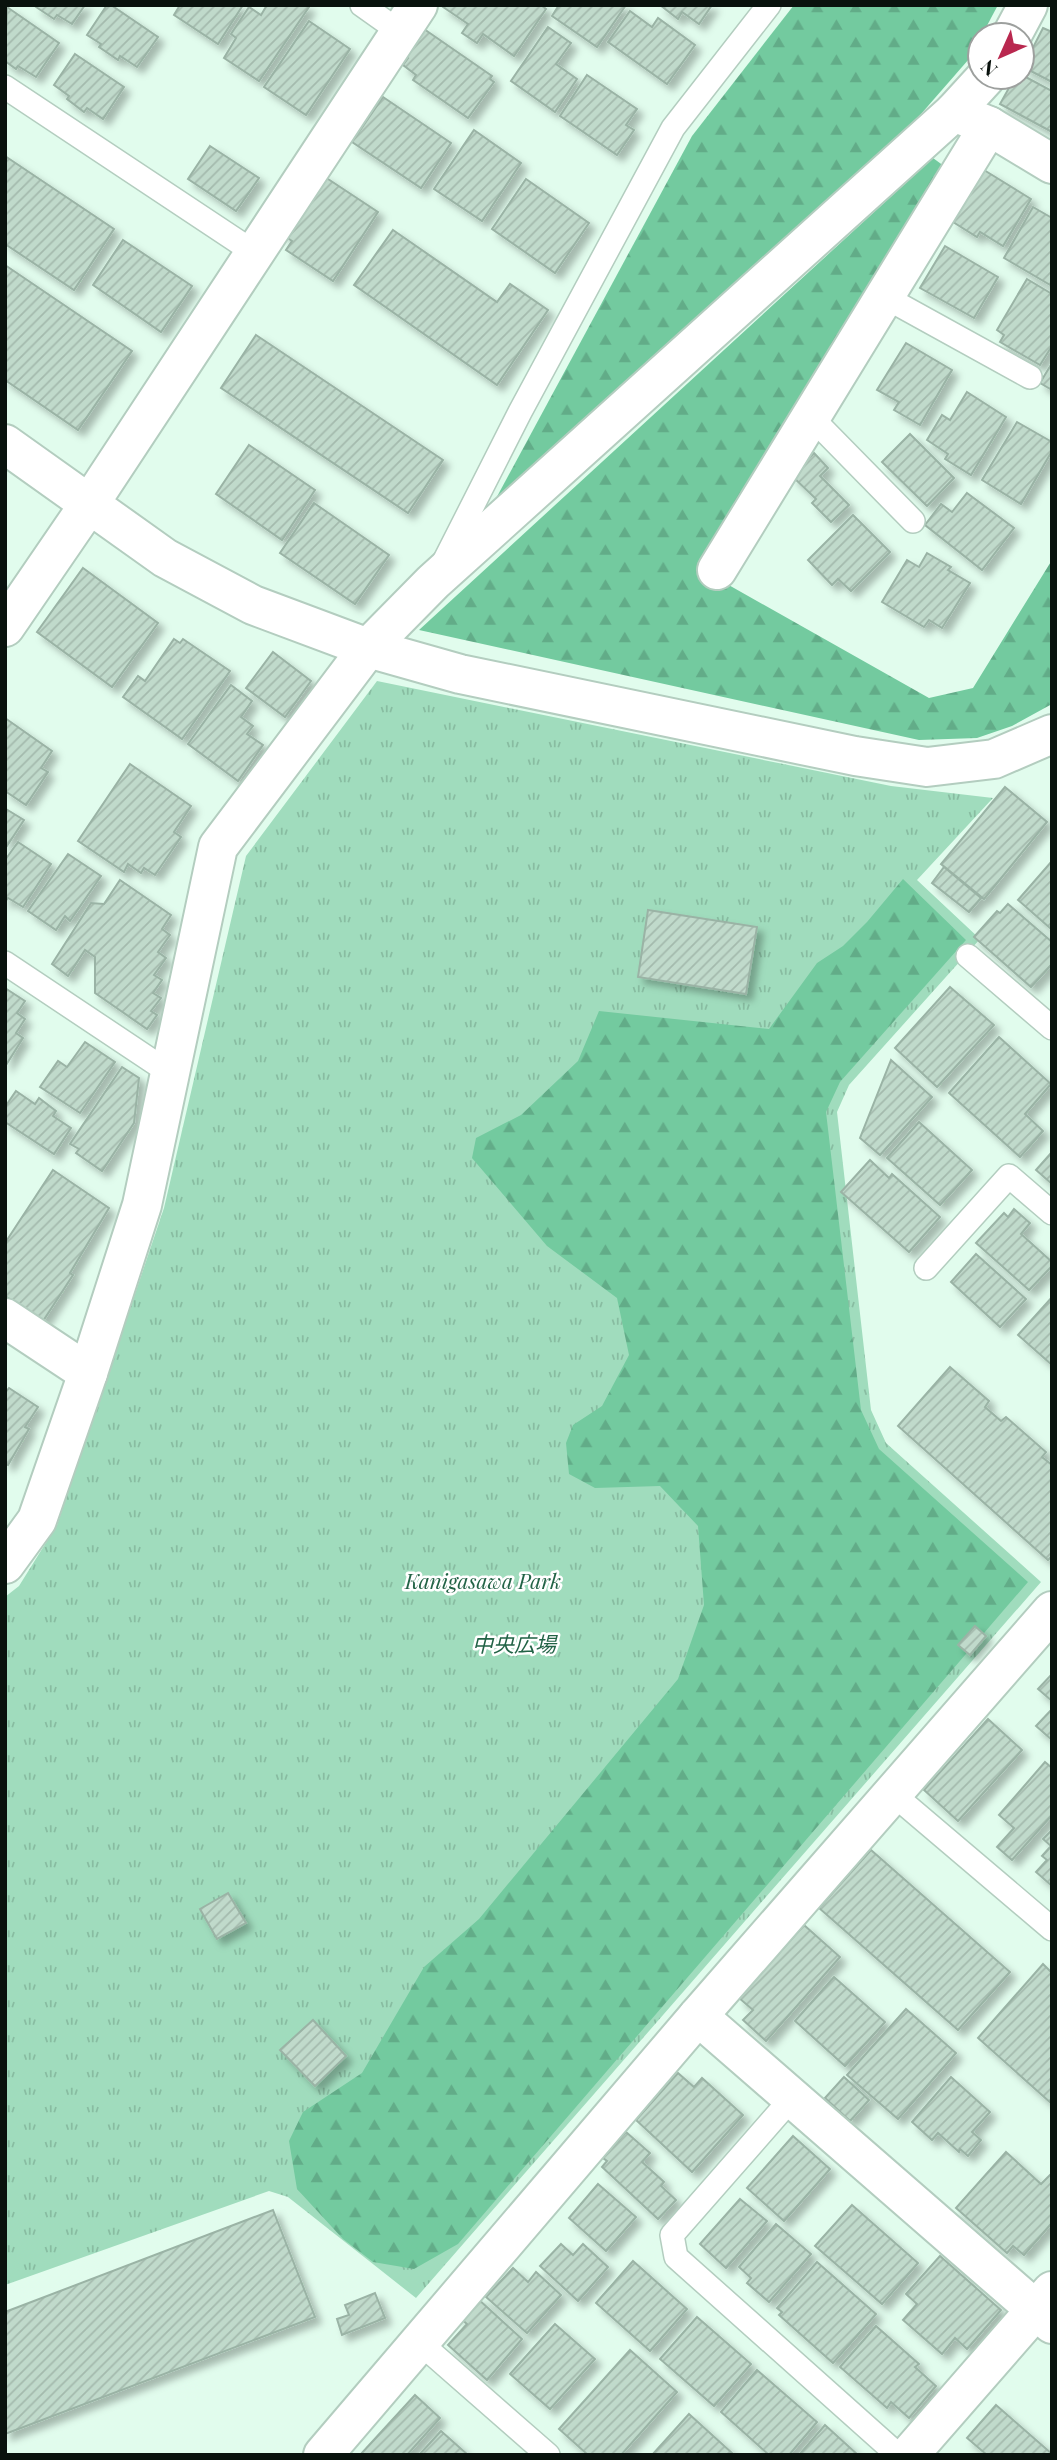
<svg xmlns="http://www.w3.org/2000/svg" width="1057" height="2460" viewBox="0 0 1057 2460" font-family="'Playfair Display','Noto Sans JP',serif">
<defs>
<pattern id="grass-tufts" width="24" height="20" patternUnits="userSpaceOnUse" patternTransform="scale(1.75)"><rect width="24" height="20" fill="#a0dcbd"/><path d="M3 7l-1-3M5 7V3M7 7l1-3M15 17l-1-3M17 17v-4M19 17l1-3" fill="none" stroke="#88bca1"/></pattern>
<pattern id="forest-firs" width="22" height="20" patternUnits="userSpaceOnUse" patternTransform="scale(1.75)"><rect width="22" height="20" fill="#73ca9f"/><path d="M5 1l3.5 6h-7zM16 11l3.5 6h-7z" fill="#62ac88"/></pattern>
<pattern id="building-hatch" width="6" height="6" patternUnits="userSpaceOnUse" patternTransform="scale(1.75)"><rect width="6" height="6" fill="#c0dacb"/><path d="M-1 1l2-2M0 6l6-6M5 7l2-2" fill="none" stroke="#a4baad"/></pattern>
<filter id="shadow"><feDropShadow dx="6" dy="6" stdDeviation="3.5" flood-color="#0004"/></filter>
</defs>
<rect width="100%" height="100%" fill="#e1fced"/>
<path fill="url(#grass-tufts)" d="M377,681l514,105 102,12 -76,82 63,59 -131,146 -12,27 34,298 15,33 155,139 -625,716 -128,-101 -19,-6 -264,94v-688l14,-11 38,-61 107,-317 82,-352z"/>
<g fill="url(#forest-firs)">
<path d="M794,5h204l-29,54 -55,63 -428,395 206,-381z"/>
<path d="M933,158l15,11 -237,406 218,123 44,-10 79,-128v144l-40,22 -35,12 -58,2 -500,-110z"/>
<path d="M903,879l63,61 -126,142 -14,30 35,298 18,39 149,133 -570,662 -44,25 -41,-7 -30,-23 -46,-50 -8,-48 14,-29 59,-39 62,-106 55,-48 199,-240 26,-74 -6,-79 -38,-40 -65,2 -26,-14 -3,-31 7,-18 29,-19 27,-51 -12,-57 -70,-52 -75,-88 4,-20 45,-23 57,-54 21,-50 170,18 48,-66 26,-17 24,-24z"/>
</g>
<g fill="url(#building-hatch)" stroke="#9ab3a5" stroke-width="2" filter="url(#shadow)">
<path d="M37,5h48l-13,19 -15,-9 -3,4 -18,-12z"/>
<path d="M107,5h4l47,32 -21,30 -17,-11 -2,4 -19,-13 2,-3 -14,-9z"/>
<path d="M180,5h63l-25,39 -44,-29z"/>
<path d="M267,5h39l3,2 -50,74 -35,-23 12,-20 -5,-4 18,-27 12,8z"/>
<path d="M444,5h97l5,4 -32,47 -31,-22 -6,9 -15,-10 6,-9 -25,-17z"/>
<path d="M559,5h67l-29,42 -45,-31z"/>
<path d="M660,5h52l-13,19 -17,-12 -4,7z"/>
<path d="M7,7l52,36 -23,34 -18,-11 -2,3 -11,-8z"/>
<path d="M630,11l22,16 6,-9 37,27 -28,39 -59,-42z"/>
<path d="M309,21l41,28 -44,66 -42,-28z"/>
<path d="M548,27l23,16 -15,21 21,15 -22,33 -44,-31z"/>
<path d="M1043,28l9,4v50l-29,-15z"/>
<path d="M424,29l68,47 -2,3 4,3 -26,36 -55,-38 3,-5 -13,-10 5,-7 -2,-2z"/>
<path d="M75,54l49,33 -21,32 -16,-11 -3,4 -17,-13 2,-3 -15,-11z"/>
<path d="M587,75l50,34 -11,16 8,5 -17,25 -57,-39z"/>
<path d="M1022,75l30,16v41l-52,-28 15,-27z"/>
<path d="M383,97l68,46 -30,45 -69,-46z"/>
<path d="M474,130l47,33 -39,58 -48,-32z"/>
<path d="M210,146l49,32 -23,33 -48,-32z"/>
<path d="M5,156l109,73 -40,61 -69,-46z"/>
<path d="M984,170l47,29 -28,47 -23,-14 -3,5 -24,-15z"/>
<path d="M322,175l56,37 -45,69 -47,-31 6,-9 -9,-6z"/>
<path d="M526,179l63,44 -34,50 -63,-44z"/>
<path d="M1033,207l19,11v68l-48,-28z"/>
<path d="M393,230l104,72 13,-18 38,26 -51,75 -143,-100z"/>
<path d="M123,240l69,46 -31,46 -68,-47z"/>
<path d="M945,246l53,31 -24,41 -54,-30z"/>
<path d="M5,265l127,86 -54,79 -73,-50z"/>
<path d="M1027,279l25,15v52l-12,19 -40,-23 4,-7 -7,-5z"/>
<path d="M256,335l187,125 -35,53 -187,-125z"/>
<path d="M906,343l46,27 -32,55 -26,-15 5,-8 -22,-12z"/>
<path d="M1052,363v27l-12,-7z"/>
<path d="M967,392l39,25 -35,58 -26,-16 3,-5 -21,-14 15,-25 8,5z"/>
<path d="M1017,422l35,20v9l-31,53 -39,-24z"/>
<path d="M910,434l44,44 -27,28 -45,-44z"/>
<path d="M249,445l66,45 -33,50 -66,-46z"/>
<path d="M814,453l14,15 -8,8 29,29 -18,17 -19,-19 4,-4 -24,-23z"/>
<path d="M967,493l47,35 -32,42 -57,-45 16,-21 11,8z"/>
<path d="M314,503l75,52 -34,49 -75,-51z"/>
<path d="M853,515l37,37 -39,39 -13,-12 -6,6 -24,-25z"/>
<path d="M927,553l24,14 -3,3 22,13 -28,45 -13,-8 -5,7 -42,-25 25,-42 12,7z"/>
<path d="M83,568l75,55 -46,64 -75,-55z"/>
<path d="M174,639l6,4 3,-4 47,32 -48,68 -59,-42 15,-21 7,5z"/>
<path d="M273,652l38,29 -26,36 -39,-29z"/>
<path d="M231,685l21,16 -11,16 12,9 -6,8 16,11 -25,36 -50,-37z"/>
<path d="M5,718l47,33 -11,17 7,4 -22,33 -21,-14z"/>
<path d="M130,764l61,42 -17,26 7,5 -26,38 -11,-7 -3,5 -13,-9 -4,8 -46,-31z"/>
<path d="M1005,787l42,35 -63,77 -43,-35z"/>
<path d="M6,809l18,11 -19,29v-39z"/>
<path d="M18,842l33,22 -28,43 -15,-9 -3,4v-42z"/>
<path d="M68,854l33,22 -31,45 -5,-5 -9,14 -28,-19z"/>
<path d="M1052,861v66l-2,1 -32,-28z"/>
<path d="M944,867l37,31 -12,14 -37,-29z"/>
<path d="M120,880l51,35 -9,14 8,6 -12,17 8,6 -12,17 8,5 -9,13 8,5 -10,13 6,4 -10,14 -52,-36v-36l-10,-7 -17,26 -16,-12 39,-61 13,1z"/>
<path d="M1008,904l44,38v22l-21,23 -57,-50 23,-26 3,2z"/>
<path d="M648,910l109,17 -11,67 -108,-17z"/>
<path d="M950,987l44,38 -57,62 -42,-39z"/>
<path d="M5,988l20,13 -8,12 8,6 -9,14 7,5 -17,27z"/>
<path d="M999,1037l52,47 -26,30 18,17 -23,26 -71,-64z"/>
<path d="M85,1042l30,20 -35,51 -40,-26 18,-26 9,6z"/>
<path d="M891,1060l41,37 -52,58 -20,-17z"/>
<path d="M122,1067l17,11 -5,45 -32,48 -26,-18 3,-4 -9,-5z"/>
<path d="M16,1091l19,13 4,-6 17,13 -3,5 18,12 -17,26 -49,-32v-15z"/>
<path d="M919,1122l53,48 -32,35 -53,-47z"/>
<path d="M1052,1152v32l-16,-14z"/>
<path d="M870,1160l19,18 3,-4 48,43 -31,35 -68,-60z"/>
<path d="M53,1170l56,38 -39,65 3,2 -30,46 -38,-25v-53z"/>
<path d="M1014,1209l16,14 -9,11 31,28v4l-23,24 -53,-47 28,-30 4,4z"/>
<path d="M976,1254l50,45 -26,28 -49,-45z"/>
<path d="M1052,1297v68l-34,-30z"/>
<path d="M950,1367l39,34 -4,6 16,14 5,-4 40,35 -4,5 10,8v91l-4,4 -150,-134z"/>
<path d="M9,1388l29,19 -13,20 4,2 -21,36 -3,-2v-70z"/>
<path d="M975,1626l11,10 -16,19 -12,-10z"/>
<path d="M1052,1674v27l-14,-12z"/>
<path d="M1052,1709v31l-16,-14z"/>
<path d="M988,1719l34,31 -64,71 -34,-31z"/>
<path d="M1045,1762l7,6v47l-40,45 -15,-13 17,-19 -15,-13z"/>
<path d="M1052,1830v56l-16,-14 11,-12 -5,-4 9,-10 -8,-7z"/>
<path d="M871,1850l139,122 -52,58 -139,-122z"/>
<path d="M228,1893l18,30 -29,16 -17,-30z"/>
<path d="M804,1925l36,32 -74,84 -23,-21 10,-10 -14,-12z"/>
<path d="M1043,1964l9,9v131l-74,-66z"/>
<path d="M834,1977l51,45 -40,44 -50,-45z"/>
<path d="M906,2009l50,44 -58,66 -51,-44z"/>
<path d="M313,2020l33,36 -31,30 -35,-36z"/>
<path d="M678,2073l16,14 8,-9 41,37 -51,57 -56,-52z"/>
<path d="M844,2077l25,23 -19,21 -25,-23z"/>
<path d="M951,2077l39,35 -18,20 9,8 -13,16 -8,-7 -1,3 -21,-19 -6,7 -20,-18z"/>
<path d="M626,2132l24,21 -8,9 22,20 -3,4 15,14 -18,19 -56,-52 5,-6 -4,-3z"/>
<path d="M793,2136l37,33 -46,52 -37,-33z"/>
<path d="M1006,2152l35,32 9,-9 2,1v50l-2,-1 -26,30 -11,-9 -6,7 -51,-45z"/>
<path d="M598,2184l38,33 -30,34 -37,-33z"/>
<path d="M740,2199l27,22 -41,47 -26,-24z"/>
<path d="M852,2205l66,58 -36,41 -67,-58z"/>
<path d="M273,2210l42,107 -310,117v-122z"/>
<path d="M776,2224l35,30 -42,48 -22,-19 4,-5 -12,-11z"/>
<path d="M561,2244l12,11 10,-11 25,23 -30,34 -38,-35z"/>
<path d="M940,2256l61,54 -34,39 -12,-11 -13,16 -39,-34 14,-16 -11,-10z"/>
<path d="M633,2261l54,48 -37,42 -54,-48z"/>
<path d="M817,2262l59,52 -43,49 -54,-48 3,-3 -5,-4z"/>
<path d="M513,2268l15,14 8,-10 25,23 -34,38 -41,-36z"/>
<path d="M375,2293l10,25 -43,17 -5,-16 12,-4 -4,-10z"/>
<path d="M477,2298l45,41 -35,41 -39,-35 19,-21 -8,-7z"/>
<path d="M697,2317l54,47 -37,42 -54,-47z"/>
<path d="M555,2324l40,35 -45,50 -40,-35z"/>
<path d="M876,2326l43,38 -4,3 21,19 -27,32 -18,-16 -4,6 -47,-41z"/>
<path d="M630,2350l47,42 -56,63h-33l-29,-26z"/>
<path d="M757,2370l60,52 -28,33h-20l-48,-43z"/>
<path d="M415,2395l25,23 -33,37h-47z"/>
<path d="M996,2405l56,49v1h-65l-20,-17z"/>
<path d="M689,2414l43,39 -2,2h-78z"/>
<path d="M825,2425l33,30h-59z"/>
<path d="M441,2431l27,24h-49z"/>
</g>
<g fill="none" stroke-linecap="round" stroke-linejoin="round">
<defs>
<g id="lane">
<path d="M362,5l38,27"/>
<path d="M5,87l250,166"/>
<path d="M885,297l145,80"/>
<path d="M811,417l102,104"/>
<path d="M445,560l75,-148 153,-284 96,-123"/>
<path d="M968,956l84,72"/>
<path d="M5,963l165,110"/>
<path d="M926,1268l83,-92 43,37"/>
<path d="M893,1794l159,135"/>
<path d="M792,2098l-120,137 4,22 222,198"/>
<path d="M419,2342l129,113"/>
</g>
<g id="street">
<path d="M1012,35l16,-30"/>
<path d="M989,126l63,38"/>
<path d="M5,444l160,114 88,47 115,43 92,26 395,82 72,11 67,-8 58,-25"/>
<path d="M717,570l272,-444 -35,-14"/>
<path d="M5,627l85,-124 328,-498"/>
<path d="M5,1318l83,55"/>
<path d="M5,1564l32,-44 51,-147 54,-168 76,-358 150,-199 65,-66 521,-470 32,-35"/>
<path d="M698,2016l354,308"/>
<path d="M323,2455l375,-439 354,-405"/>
<path d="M909,2455l143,-164"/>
</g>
</defs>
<use href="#lane" stroke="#b3cdbf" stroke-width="26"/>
<use href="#street" stroke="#b3cdbf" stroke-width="42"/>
<use href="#lane" stroke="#fff" stroke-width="23"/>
<use href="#street" stroke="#fff" stroke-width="38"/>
</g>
<g text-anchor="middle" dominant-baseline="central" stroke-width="5" stroke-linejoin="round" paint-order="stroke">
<g font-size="21" font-style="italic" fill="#226346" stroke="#fff">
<text x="483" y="1580">Kanigasawa Park</text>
<text x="514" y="1643">中央広場</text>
</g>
</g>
<rect width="1057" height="2460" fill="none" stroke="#09120d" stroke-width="14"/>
<g transform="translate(1001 56) rotate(225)"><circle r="33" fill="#ffffff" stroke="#9da09e" stroke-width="2"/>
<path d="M0-5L12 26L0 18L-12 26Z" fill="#b9284f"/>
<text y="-10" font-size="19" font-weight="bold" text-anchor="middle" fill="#09120d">N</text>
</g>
</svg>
